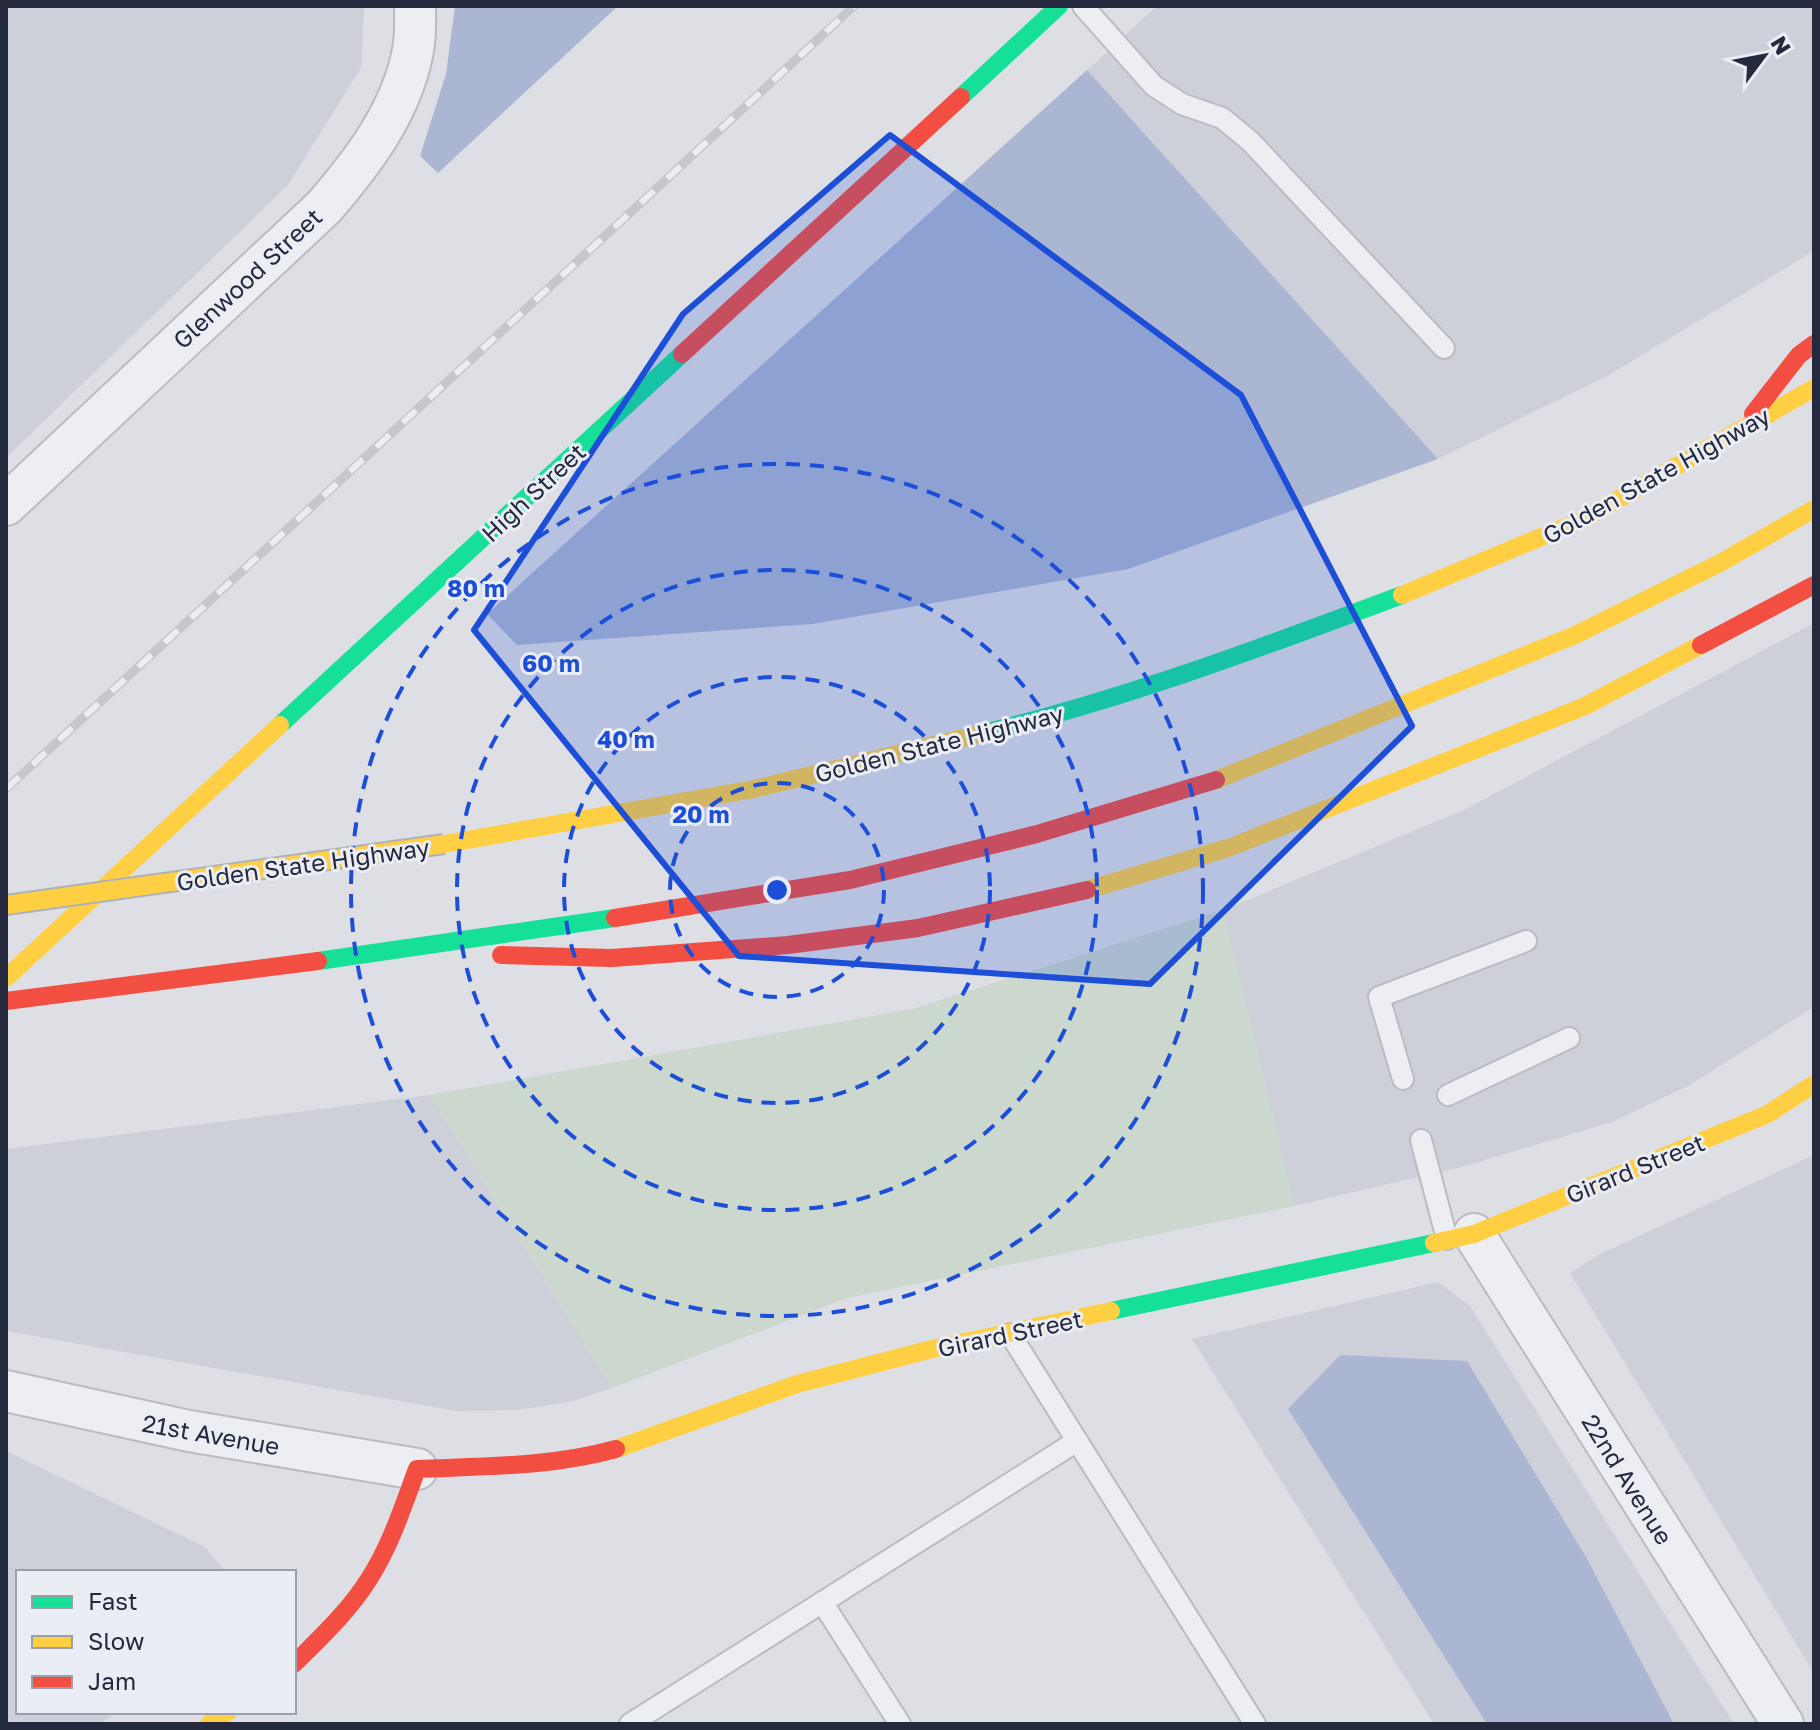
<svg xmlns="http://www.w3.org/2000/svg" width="1820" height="1730" viewBox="0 0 1820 1730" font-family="'Golos Text',sans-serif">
<rect width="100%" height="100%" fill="#dedfe4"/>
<g fill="#ced0d9">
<path d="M6,6h358l-3,62 -73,117 -282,273z"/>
<path d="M1157,6h657v245l-205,124 -171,84 -351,-389z"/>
<path d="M1814,623v384l-126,79 -76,36 -150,45 -168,39 -71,-296 243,-101z"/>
<path d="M430,1095l182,293 -39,13 -55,9 -62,1 -450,-80v-182z"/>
<path d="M1814,1155v518l-244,-400 30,-19z"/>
<path d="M1438,1282l32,24 264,418h-300l-242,-385z"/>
<path d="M6,1451l199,96 21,25h-208v140h100l-19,12h-93z"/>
</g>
<path fill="#ccd7cd" d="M1223,910l71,296 -447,92 -235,90 -182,-293 482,-86z"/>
<g fill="#aab6d2">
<path d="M455,6h163l-180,167 -18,-17 26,-82z"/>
<path d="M1087,70l351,389 -310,110 -315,55 -296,21 -30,-31z"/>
<path d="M1340,1355l127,6 119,196 88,167h-187l-199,-315z"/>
</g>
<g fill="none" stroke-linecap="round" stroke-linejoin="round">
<defs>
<g id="lane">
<path d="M1083,6l71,80 28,18 40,14 28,23 194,207"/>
<path d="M1403,1079l-24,-82 147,-56"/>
<path d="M1448,1095l121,-57"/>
<path d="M1421,1140l26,99"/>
<path d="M1010,1334l245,390"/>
<path d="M822,1602l78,122"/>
<path d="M630,1724l447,-283"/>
</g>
<g id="street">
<path d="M6,505l318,-298c39,-45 78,-96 89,-157 3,-14 2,-30 2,-44"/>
<path d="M1474,1234l309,490"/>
<path d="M6,1391l183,40 228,38"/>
</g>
</defs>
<use href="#lane" stroke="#bbbcc1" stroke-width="24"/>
<use href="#street" stroke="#bbbcc1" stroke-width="44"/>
<use href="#lane" stroke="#edeef1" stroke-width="20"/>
<use href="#street" stroke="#edeef1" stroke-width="40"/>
<g stroke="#16e098" stroke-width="18">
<path d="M961,97l98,-91"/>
<path d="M280,725l402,-371"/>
<path d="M988,732c142,-35 278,-86 414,-137"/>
<path d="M318,961l297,-43"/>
<path d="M1111,1311l323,-68"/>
</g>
<g stroke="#ffcf43" stroke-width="18">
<path d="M1402,595l180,-75 232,-132"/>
<path d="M1216,780l357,-144 147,-73 94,-54"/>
<path d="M444,844l310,-55 234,-57"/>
<path d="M1087,890l141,-42 355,-141 118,-62"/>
<path d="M6,978l274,-253"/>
<path d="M1434,1243l40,-9 294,-120 46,-30"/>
<path d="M616,1449l181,-65 135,-35 179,-38"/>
<path d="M209,1724l19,-12"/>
</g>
<g stroke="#f24e42" stroke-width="18">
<path d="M682,354l279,-257"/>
<path d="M1753,414l46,-59 15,-11"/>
<path d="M1701,645l113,-60"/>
<path d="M615,918l235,-38 187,-46 179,-54"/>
<path d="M501,955l111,3 176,-13 130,-17 169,-38"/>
<path d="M6,1001l312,-40"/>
<path d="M294,1664c27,-27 55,-53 75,-85 22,-34 34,-73 48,-110 67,-3 134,-2 199,-20"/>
</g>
<defs>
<path id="rail" d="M6,789l848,-783"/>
</defs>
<use href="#rail" stroke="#c6c7cc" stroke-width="9"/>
<use href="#rail" stroke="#eaedf4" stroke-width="6" stroke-dasharray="18" stroke-linecap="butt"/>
<defs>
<path id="slow-bridge" d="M6,905l438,-61"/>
</defs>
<use href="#slow-bridge" stroke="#b0b2b9" stroke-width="22" stroke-linecap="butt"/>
<use href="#slow-bridge" stroke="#ffcf43" stroke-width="18"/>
</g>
<path fill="#1d4ed8" fill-opacity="0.2" stroke="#1d4ed8" stroke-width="6" stroke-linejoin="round" d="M890,135l351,260 171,331 -262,258 -411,-28 -265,-326 209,-316z"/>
<g fill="none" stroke="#1d4ed8" stroke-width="4" stroke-dasharray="14 10">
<circle cx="777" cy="890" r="107"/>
<circle cx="777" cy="890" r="213"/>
<circle cx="777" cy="890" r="320"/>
<circle cx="777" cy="890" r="426"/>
</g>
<g text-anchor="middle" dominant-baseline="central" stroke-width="6" stroke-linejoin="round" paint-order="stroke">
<g font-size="24" fill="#24293d" stroke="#eaedf4">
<text transform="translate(247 278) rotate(-43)">Glenwood Street</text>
<text transform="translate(1656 475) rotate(-29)">Golden State Highway</text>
<text transform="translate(533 492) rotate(-43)">High Street</text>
<text transform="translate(939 743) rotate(-14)">Golden State Highway</text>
<text transform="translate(303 864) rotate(-8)">Golden State Highway</text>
<text transform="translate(1635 1168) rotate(-22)">Girard Street</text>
<text transform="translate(1010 1333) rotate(-12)">Girard Street</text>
<text transform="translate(211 1434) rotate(10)">21st Avenue</text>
<text transform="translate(1628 1479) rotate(58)">22nd Avenue</text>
</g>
</g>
<circle cx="777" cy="890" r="12" fill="#1d4ed8" stroke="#eaedf4" stroke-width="4"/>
<g font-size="24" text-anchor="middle" font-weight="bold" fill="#1d4ed8" stroke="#eaedf4" stroke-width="6" stroke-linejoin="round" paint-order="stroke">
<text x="476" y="597">80 m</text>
<text x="551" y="672">60 m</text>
<text x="626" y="748">40 m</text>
<text x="701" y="823">20 m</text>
</g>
<rect width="1820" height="1730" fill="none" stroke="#24293d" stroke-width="16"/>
<rect x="16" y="1570" width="280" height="144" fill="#eaedf4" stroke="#9b9fab" stroke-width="2"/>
<rect x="32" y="1596" width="40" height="12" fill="#16e098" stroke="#9b9fab" stroke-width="2"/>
<text x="88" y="1610" font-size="24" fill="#24293d">Fast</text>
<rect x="32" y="1636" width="40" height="12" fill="#ffcf43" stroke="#9b9fab" stroke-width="2"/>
<text x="88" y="1650" font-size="24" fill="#24293d">Slow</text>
<rect x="32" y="1676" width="40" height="12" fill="#f24e42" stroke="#9b9fab" stroke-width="2"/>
<text x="88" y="1690" font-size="24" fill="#24293d">Jam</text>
<g transform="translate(1764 56) rotate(58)" stroke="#eaedf4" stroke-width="6" paint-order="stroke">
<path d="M0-6L14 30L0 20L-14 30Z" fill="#24293d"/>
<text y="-12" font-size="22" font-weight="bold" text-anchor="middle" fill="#24293d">N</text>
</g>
</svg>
